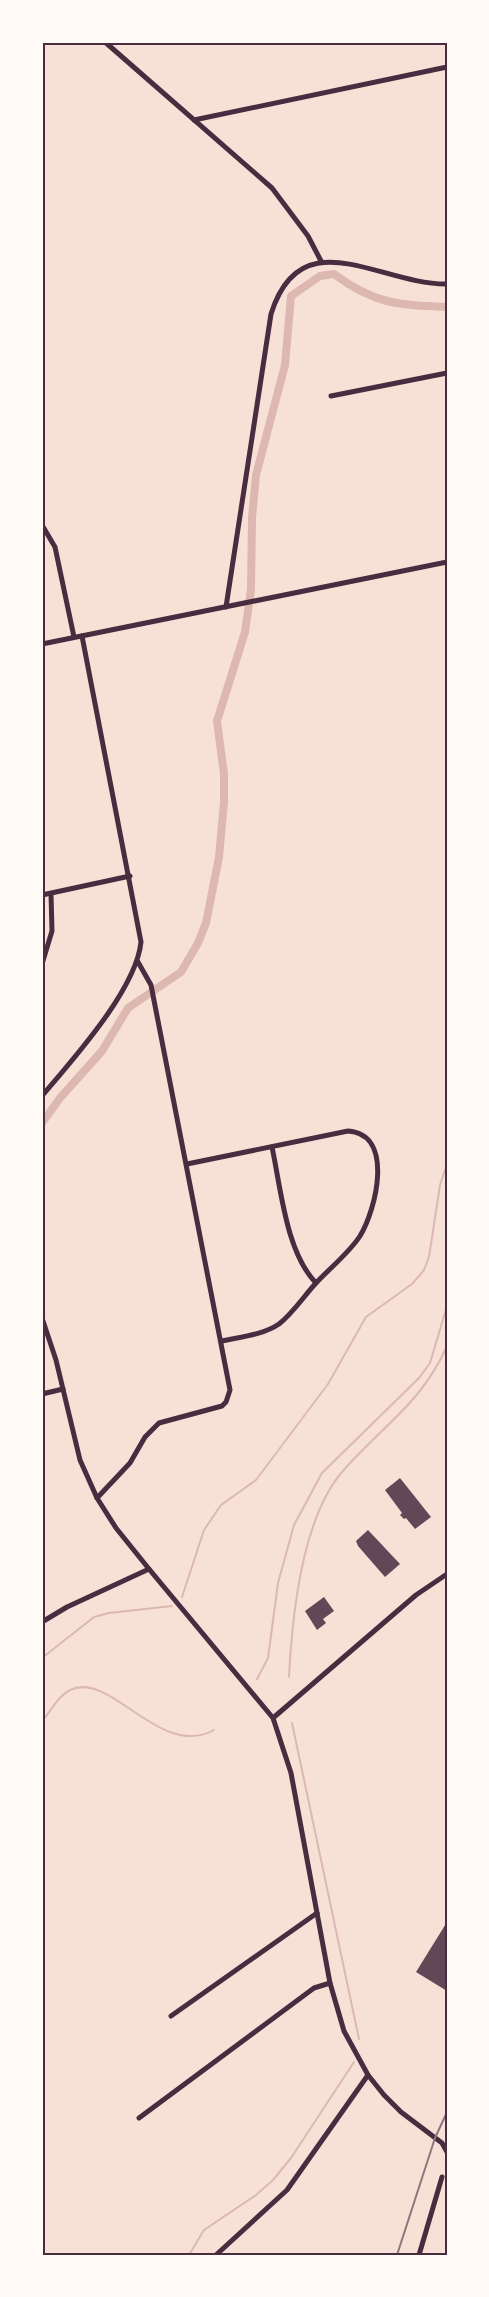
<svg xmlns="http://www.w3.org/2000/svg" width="489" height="2297" viewBox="0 0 489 2297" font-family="Overpass,sans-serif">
<rect width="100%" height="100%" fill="#f7e1d7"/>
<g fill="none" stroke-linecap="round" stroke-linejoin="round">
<g stroke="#dcb8b0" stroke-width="2">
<path d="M182,1597l22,-67 17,-25 35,-25 72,-96 38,-67 46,-33 12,-14 5,-13 11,-72 7,-21"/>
<path d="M42,1658l52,-41 15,-4 63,-7"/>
<path d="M289,1677c3,-60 13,-158 53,-205 39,-45 80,-69 105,-126"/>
<path d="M257,1679l11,-21 10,-75 16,-58 28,-52 97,-95 11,-15 17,-57"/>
<path d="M42,1721c9,-10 16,-25 28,-31 41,-20 90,70 144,40"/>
<path d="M292,1723l67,316"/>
<path d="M189,2255l15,-25 52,-35 17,-15 18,-22 63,-96"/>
</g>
<path stroke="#dcb8b0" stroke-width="8" d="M42,1123l18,-25 42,-47 26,-43 53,-36 17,-29 8,-20 13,-66 5,-55v-28l-7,-53 28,-89 6,-43 1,-71 4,-43 29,-110 6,-69 29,-20 14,-2c40,30 64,31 113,33"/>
</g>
<g fill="#644757">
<path d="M400,1478l31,39 -16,12 -9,-11 -2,1 -4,-4 2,-2 -17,-23z"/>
<path d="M368,1530l32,34 -15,13 -27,-31 -2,-5z"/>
<path d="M324,1597l10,14 -11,8 3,4 -9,7 -12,-19z"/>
<path d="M447,1922v69l-31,-19z"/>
</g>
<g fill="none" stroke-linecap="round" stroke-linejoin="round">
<g stroke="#4a2c40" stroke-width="5">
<path d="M105,42l167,146 36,48 13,25"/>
<path d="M194,120l253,-53"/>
<path d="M331,396l116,-23"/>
<path d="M42,525l13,22 19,90"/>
<path d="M226,607l45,-293c30,-96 109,-29 176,-30"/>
<path d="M42,644l405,-82"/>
<path d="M42,895l88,-19"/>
<path d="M42,964l10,-33 -1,-37"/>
<path d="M42,1096c31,-37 94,-106 99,-154l-59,-306"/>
<path d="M272,1147c9,42 14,105 44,136"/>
<path d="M187,1164l161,-33c47,3 28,79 12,105 -11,17 -30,32 -44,47 -12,13 -23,30 -37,41 -16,11 -39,13 -57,17"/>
<path d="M42,1318l14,42 24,100 17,38 19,30 33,41 124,149 18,55 39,210 14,48 24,44 16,20 17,17 41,31 5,9"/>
<path d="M42,1394l21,-5"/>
<path d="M97,1498l33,-35 15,-26 14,-14 63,-17 4,-4 4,-12 -79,-405 -13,-23"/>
<path d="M42,1622l25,-15 82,-38"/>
<path d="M273,1718l143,-123 31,-21"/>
<path d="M171,2016l146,-103"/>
<path d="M139,2118l175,-130 16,-5"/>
<path d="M216,2255l71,-65 81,-115"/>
<path d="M419,2255l23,-78"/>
</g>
<path stroke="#8f747c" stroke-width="2" d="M397,2255l38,-117 12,-26"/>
</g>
<rect width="489" height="2297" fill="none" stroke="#fffaf5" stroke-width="87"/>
<rect x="44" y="44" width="402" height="2210" fill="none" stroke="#4a2c40" stroke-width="2"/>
</svg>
